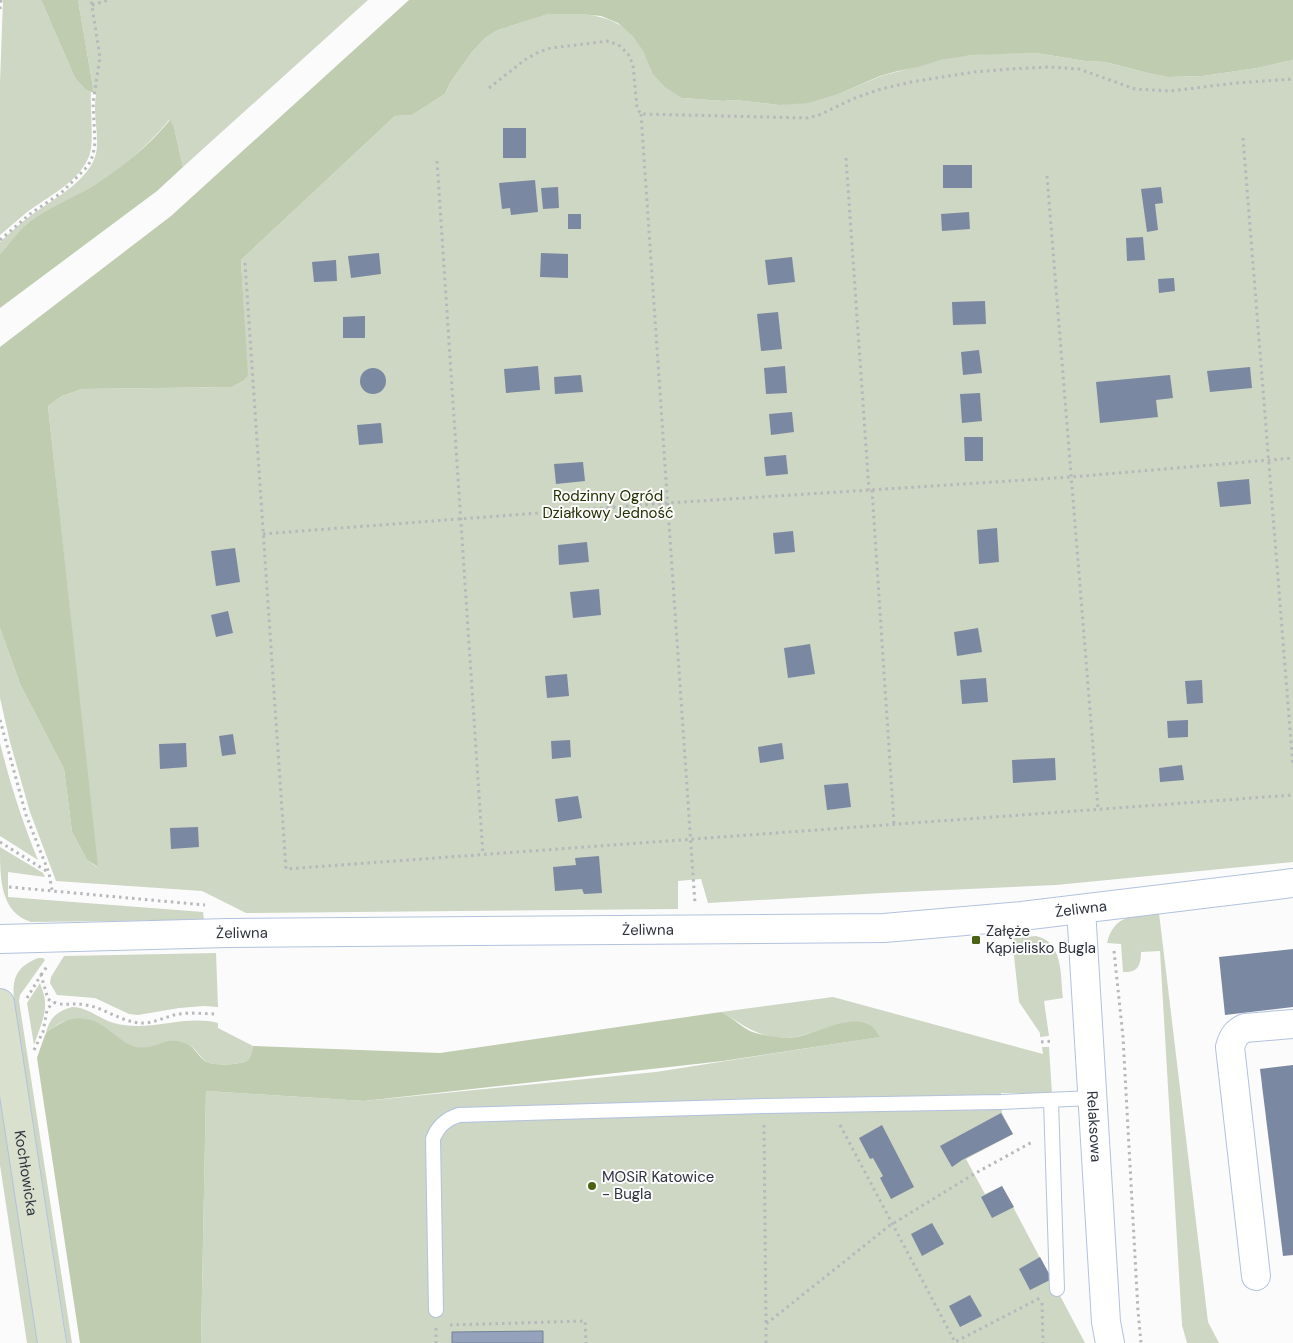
<svg xmlns="http://www.w3.org/2000/svg" width="1293" height="1343" viewBox="0 0 1293 1343" font-family="'DM Sans',sans-serif">
<rect width="100%" height="100%" fill="#fbfbfb"/>
<g fill="#ced6c4">
<path d="M3,0h38l34,78 11,12 5,2c-1,16 3,49 -1,62 -10,28 -42,42 -64,59 -9,7 -17,15 -26,22v-152z"/>
<path d="M78,0h290l-185,167 -9,-40 -5,-7c-21,26 -49,50 -78,67 -16,10 -34,17 -50,28 -16,10 -29,25 -41,39v-12c10,-9 19,-18 30,-26 20,-15 56,-33 65,-59 6,-17 -3,-42 1,-62l-2,-2z"/>
<path d="M547,14c31,-1 61,-2 85,20 5,5 8,14 13,20 11,15 25,30 37,44l41,3 12,-1 44,5 62,-12 40,-17 60,-16 19,-4 27,-2 49,-1 49,8 20,1 43,11 21,4 34,-1 54,-8 36,-8v802l-237,23 -174,8 -174,10 -7,-24 -23,2v28l-432,4 -44,-22 -146,-10 -26,-69 -20,-70 -10,-44v-70l20,56 44,85 8,63 15,28 10,7 -49,-461 14,-10 20,-7 150,-2 11,-6 4,-7 -6,-114 154,-144 17,-1 33,-21 5,-11 22,-31 13,-14 13,-8z"/>
<path d="M0,743c10,40 22,78 38,117l-38,-24z"/>
<path d="M0,847l43,26 2,4 -37,-5v25l195,15 1,8 -173,2c-31,-10 -31,-44 -31,-75z"/>
<path d="M1159,913l49,409 11,21h-32l-5,-18 -22,-374 -19,1c0,13 -3,21 -18,20l-2,-28 -14,-1c7,-29 27,-27 52,-30z"/>
<path d="M1036,936c28,6 24,40 27,62l-19,3 5,35 -9,1v-4l-21,-31 -7,-64z"/>
<path d="M216,953l2,54 -14,-1 -25,2 -41,7 -9,-1 -34,-16 -38,-3 -7,-12 1,-6 13,-21z"/>
<path d="M38,958h5l2,2 -25,35 -1,6 53,342h-5l-53,-342c-2,-23 2,-34 24,-43z"/>
<path d="M40,983c2,6 5,13 5,19 1,15 -7,30 -11,43l-7,-42z"/>
<path d="M833,997l210,57 -1,-7h7l3,47 -51,-1 1,20 11,21 -47,25 19,35 17,-8 83,157h-884l5,-252 158,10 292,-29 223,-35c-4,-4 -9,-10 -15,-13 -17,-9 -58,15 -79,14 -30,-1 -40,-13 -64,-26z"/>
<path d="M72,1007c16,0 27,12 42,16 35,10 70,-9 104,0v5l35,18c-1,4 -2,10 -5,14 -6,5 -35,6 -41,2 -9,-6 -12,-17 -24,-19 -16,-4 -28,7 -44,5 -14,-3 -23,-12 -33,-20 -10,-8 -27,-10 -40,-7 -7,1 -14,8 -20,12 3,-15 12,-22 26,-26z"/>
<path d="M0,1098l3,21 35,224h-11l-27,-178z"/>
</g>
<g fill="#c0ccb0">
<path d="M41,0h37l16,93 -8,-3 -11,-12z"/>
<path d="M409,0h884v60l-36,8 -54,8 -35,1 -20,-4 -43,-11 -20,-1 -49,-8 -64,2 -31,5 -23,7 -20,4 -18,5 -39,17 -33,10 -29,2 -44,-5 -12,1 -41,-3 -17,-11 -12,-13 -9,-21 -11,-17 -15,-13 -17,-7 -21,-2h-32l-50,16 -13,8 -13,14 -22,31 -5,11 -33,21 -17,1 -154,144 7,115 -5,6 -11,6 -150,2 -20,7 -14,10 50,461 -11,-7 -15,-28 -8,-63 -44,-85 -20,-56v-281l171,-131z"/>
<path d="M170,120l4,7 9,40 -26,24 -157,117v-54c7,-8 15,-18 23,-26 19,-18 46,-28 68,-41 29,-18 58,-41 79,-67z"/>
<path d="M721,1012c11,5 19,14 29,19 10,4 24,6 34,7 25,2 61,-26 86,-13 4,2 7,8 10,12l-157,24 -359,40 -158,-10 -5,252h-121l-43,-285c2,-6 7,-21 9,-25 2,-2 7,-5 10,-7 15,-10 33,-10 49,1 9,6 17,15 28,19 18,6 28,-7 44,-5 19,3 18,14 30,21 7,4 35,3 41,-2 3,-4 4,-10 5,-14l187,7z"/>
</g>
<path fill="#94a2bb" stroke="#758196" d="M543,1331v12h-91v-11z"/>
<g fill="#7b88a1">
<rect x="503" y="128" width="23" height="30"/>
<rect x="943" y="165" width="29" height="23"/>
<path d="M535,180l3,32 -27,3 -1,-7 -8,1 -3,-26z"/>
<path d="M558,187l1,21 -16,1 -2,-21z"/>
<path d="M1161,187l2,16 -8,1 3,26 -11,2 -6,-43z"/>
<path d="M969,212l1,17 -28,2 -1,-17z"/>
<rect x="568" y="214" width="13" height="15"/>
<path d="M1143,237l2,23 -18,1 -1,-23z"/>
<path d="M379,253l2,21 -30,4 -3,-22z"/>
<path d="M541,253l27,1v24l-28,-1z"/>
<path d="M792,257l3,25 -27,3 -3,-25z"/>
<path d="M336,260l1,21 -23,1 -2,-20z"/>
<path d="M1174,278l1,13 -16,2 -1,-14z"/>
<path d="M985,301l1,23 -33,1 -1,-23z"/>
<path d="M778,312l4,37 -21,2 -4,-37z"/>
<path d="M365,316v22h-22v-21z"/>
<path d="M979,350l3,23 -19,2 -2,-23z"/>
<path d="M538,366l2,24 -34,3 -2,-24z"/>
<path d="M785,366l2,27 -21,1 -2,-26z"/>
<path d="M1250,367l2,21 -42,4 -3,-21z"/>
<circle cx="373" cy="381" r="13"/>
<path d="M581,375l2,17 -28,2 -1,-17z"/>
<path d="M1170,375l3,23 -17,2 2,17 -58,6 -4,-41z"/>
<path d="M980,393l2,28 -20,2 -2,-29z"/>
<path d="M792,412l2,20 -23,3 -2,-21z"/>
<path d="M381,423l2,20 -24,2 -2,-20z"/>
<path d="M964,437h19v24h-18z"/>
<path d="M786,455l2,19 -22,2 -2,-19z"/>
<path d="M583,462l2,19 -29,3 -2,-20z"/>
<path d="M1249,479l2,25 -31,3 -3,-25z"/>
<path d="M997,528l2,34 -20,2 -2,-34z"/>
<path d="M793,531l2,21 -20,2 -2,-21z"/>
<path d="M587,542l2,20 -30,3 -1,-20z"/>
<path d="M235,548l5,34 -24,4 -5,-35z"/>
<path d="M599,589l2,26 -28,3 -3,-26z"/>
<path d="M228,611l5,22 -17,4 -5,-22z"/>
<path d="M978,628l4,24 -25,4 -3,-24z"/>
<path d="M810,644l5,30 -27,4 -4,-30z"/>
<path d="M567,674l2,22 -22,2 -2,-22z"/>
<path d="M986,678l2,24 -26,2 -2,-24z"/>
<path d="M1202,680l1,23 -16,1 -2,-23z"/>
<path d="M1188,720v17l-20,1 -1,-17z"/>
<path d="M233,734l3,20 -14,2 -3,-20z"/>
<path d="M570,740l1,17 -19,2 -1,-18z"/>
<path d="M186,743l1,24 -27,2 -1,-25z"/>
<path d="M782,743l2,16 -24,4 -2,-16z"/>
<path d="M1055,758l1,22 -43,3 -1,-23z"/>
<path d="M1182,765l2,15 -24,2 -1,-14z"/>
<path d="M848,783l3,24 -24,3 -3,-25z"/>
<path d="M578,796l4,22 -24,4 -3,-23z"/>
<path d="M198,827l1,20 -28,2 -1,-21z"/>
<path d="M599,856l3,37 -18,1 -2,-5 -27,2 -2,-24 23,-2 -1,-7z"/>
<path d="M1293,949v58l-68,8 -6,-58z"/>
<path d="M1293,1065v190l-10,1 -23,-187z"/>
<path d="M1001,1113l12,21 -51,26 -10,7 -12,-21z"/>
<path d="M882,1125l32,62 -23,12 -11,-21 3,-2 -10,-18 -3,1 -11,-21z"/>
<path d="M1002,1186l12,21 -22,11 -11,-21z"/>
<path d="M932,1223l12,21 -22,12 -11,-22z"/>
<path d="M1040,1257l12,22 -22,11 -11,-21z"/>
<path d="M970,1295l12,21 -22,11 -11,-21z"/>
</g>
<g fill="none" stroke-linecap="round" stroke-linejoin="round">
<defs>
<g id="service">
<path d="M1051,1100l6,189"/>
<path d="M436,1310l-3,-171c5,-13 13,-20 26,-24l305,-9 237,-4 92,-4"/>
</g>
<g id="minor">
<path id="s1" d="M1081,909l25,413 4,21"/>
<path id="s2" d="M0,939l228,-6 656,-5 138,-12 271,-33"/>
<path d="M1256,1276l-26,-229c3,-10 6,-15 15,-19l48,-4"/>
</g>
<g id="secondary">
<path id="s3" d="M0,1003l52,340"/>
</g>
</defs>
<use href="#service" stroke="#b2c2de" stroke-width="16"/>
<use href="#minor" stroke="#b2c2de" stroke-width="30"/>
<use href="#secondary" stroke="#b2c2de" stroke-width="30"/>
<g stroke="#b6b8bc" stroke-width="3" stroke-dasharray="2.5 4" stroke-linecap="butt">
<path d="M92,5l17,-5"/>
<path d="M0,9l1,-9"/>
<path d="M489,88l37,-29 13,-7 12,-4 58,-7 11,5 8,8 5,11 4,43 4,6 166,4 12,-3 36,-17 26,-9 30,-7 63,-10 36,-3 39,-2 30,2 56,20 35,2 66,-8 57,-4"/>
<path d="M641,114l54,790"/>
<path d="M1243,138l50,629"/>
<path d="M846,158l23,332"/>
<path d="M437,161l46,694"/>
<path d="M1047,176l51,633"/>
<path d="M0,240l30,-26 31,-21 27,-27 5,-11 2,-12 -2,-40 7,-46 -9,-57"/>
<path d="M245,263l41,606 1007,-74"/>
<path d="M872,490l22,334"/>
<path d="M263,534l405,-31 403,-26 222,-19"/>
<path d="M0,720l26,95 23,58 3,17"/>
<path d="M0,842l48,30"/>
<path d="M9,887l196,18"/>
<path d="M1114,951l9,86 15,274 3,32"/>
<path d="M41,975l7,-10"/>
<path d="M27,998l14,-23 7,24c12,9 24,3 38,6 20,3 37,19 59,18 12,-1 22,-7 34,-9 12,-2 26,0 39,0"/>
<path d="M1041,1042l12,-1"/>
<path d="M34,1050l9,-18 4,-22 6,-8"/>
<path d="M764,1125l2,198"/>
<path d="M840,1125l115,217 85,-44"/>
<path d="M1042,1303l1,40"/>
<path d="M450,1325l135,-4 1,22"/>
<path d="M436,1328v15"/>
<path d="M766,1343v-19l123,-98 85,-52 60,-33"/>
</g>
<use href="#service" stroke="#fff" stroke-width="14"/>
<use href="#minor" stroke="#fff" stroke-width="28"/>
<use href="#secondary" stroke="#d9e0ce" stroke-width="28"/>
</g>
<g fill="#496312" stroke="#fbfbfb" stroke-width="2">
<rect x="971" y="935" width="10" height="10" rx="2.5"/>
<circle cx="592" cy="1186" r="5"/>
</g>
<g text-anchor="middle" dominant-baseline="central" stroke-width="4" stroke-linejoin="round" paint-order="stroke">
<g font-size="15" fill="#213001" stroke="#fbfbfb">
<text x="608" y="496">Rodzinny Ogród<tspan x="608" dy="17">Działkowy Jedność</tspan></text>
</g>
<g font-size="15" fill="#2d333e" stroke="#fbfbfb">
<text stroke="none"><textPath href="#s2" startOffset="1082">Żeliwna</textPath></text>
<text stroke="none"><textPath href="#s2" startOffset="648">Żeliwna</textPath></text>
<text stroke="none"><textPath href="#s2" startOffset="242">Żeliwna</textPath></text>
<text stroke="none"><textPath href="#s1" startOffset="218">Relaksowa</textPath></text>
<text stroke="none"><textPath href="#s3" startOffset="172">Kochłowicka</textPath></text>
</g>
<g font-size="15" fill="#2d333e" stroke="#fbfbfb" text-anchor="start">
<text x="986" y="931">Załęże<tspan x="986" dy="17">Kąpielisko Bugla</tspan></text>
<text x="602" y="1177">MOSiR Katowice<tspan x="602" dy="17">- Bugla</tspan></text>
</g>
</g>
</svg>
